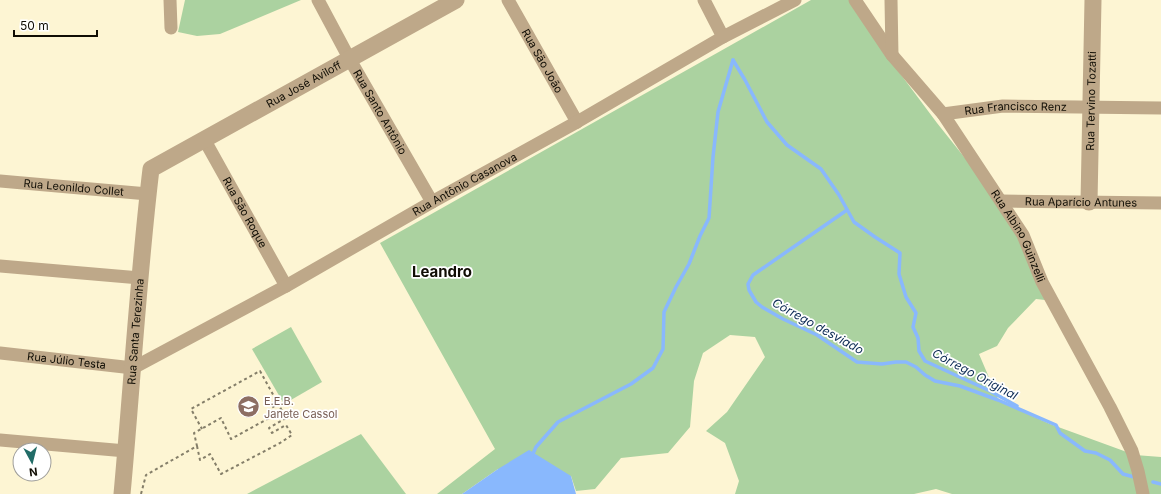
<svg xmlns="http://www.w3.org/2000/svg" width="1161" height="494" viewBox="0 0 1161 494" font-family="Inter,sans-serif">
<rect width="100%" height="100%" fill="#fdf5d3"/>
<g fill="#abd2a0">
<path d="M185,0h116l-81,34 -23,2 -19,-4z"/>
<path d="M811,0h39l46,68 41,55 67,84 50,94 -18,-2 -28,29 -11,18 -18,8 20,47 51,23 85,31 26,2v37h-209l-16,-5 -22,5h-179l4,-13 -14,-38 -19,-12 21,-19 38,-55 -10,-20 -25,-2 -27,18 -9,28 -4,46 -22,26 -47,5 -26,31 -19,2 -5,-15 -73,-7 -36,25h-25l58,-45 -115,-206z"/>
<path d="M291,327l31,55 -38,22 -32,-55z"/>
<path d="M361,434l45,60h-159z"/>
</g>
<path fill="#89b8fd" d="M529,450l42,26 5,18h-114l36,-25z"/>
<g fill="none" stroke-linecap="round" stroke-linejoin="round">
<g stroke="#89b8fd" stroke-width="3.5">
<path d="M733,60l12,20 22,42 20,23 34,24 18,26 15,27 21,15 25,16 -1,21 7,23 10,16 -3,14 5,11 1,13 6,10 65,30 27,15"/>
<path d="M847,210l-94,65 -5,9 1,6 7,12 6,5 21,12 34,16 40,27 25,2 14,-2h10l10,5 9,8 10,6 25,5 38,14 58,25 4,8 25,18 11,2 14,7 13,14 11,3"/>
<path d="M532,456l4,-9 22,-25 73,-38 22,-16 10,-19 1,-37 12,-25 13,-23 11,-28 9,-18 4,-61 5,-45 15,-52"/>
<path d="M1153,482l8,2"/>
</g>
<g stroke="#847e69" stroke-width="2" stroke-dasharray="3 3" stroke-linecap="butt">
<path d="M197,446l3,14 10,-6 11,20 59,-31 12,-8 -6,-10 -14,8 -3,-5 17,-10 -26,-47 -69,38 11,20"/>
<path d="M141,494l5,-19 51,-29 -3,-13 27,-15 10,21 40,-22 -3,-7 10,-6"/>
</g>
<g stroke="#bea889" stroke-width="13">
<path d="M170,0l1,28"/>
<path id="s1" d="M318,0l31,58 83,144"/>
<path id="s2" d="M508,0l69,122"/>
<path d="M704,0l19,37"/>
<path id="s3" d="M855,0l37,55 51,59 80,121 19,47 68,125 22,44 6,20 5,23"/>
<path d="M891,0l1,55"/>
<path id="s4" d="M943,114l60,-8 158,2"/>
<path id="s5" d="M204,139l82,147"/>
<path id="s6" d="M0,181l148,13"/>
<path id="s7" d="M1001,201l160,2"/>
<path d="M0,266l140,12"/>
<path id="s8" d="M0,353l133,15 153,-82 146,-84 145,-80 146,-85 72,-37"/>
<path d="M0,440l126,11"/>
</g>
<g stroke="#bea889" stroke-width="17">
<path id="s9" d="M1089,202l4,-202"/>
<path id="s10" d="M122,494c10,-108 16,-217 29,-325l305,-169"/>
</g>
</g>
<defs>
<symbol id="school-disc" viewBox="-11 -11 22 22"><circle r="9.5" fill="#8d6e63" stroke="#fff"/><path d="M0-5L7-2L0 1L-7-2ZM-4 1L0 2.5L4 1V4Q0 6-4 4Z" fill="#fff"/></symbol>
</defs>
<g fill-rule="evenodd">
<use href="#school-disc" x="236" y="394" width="25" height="25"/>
</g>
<g text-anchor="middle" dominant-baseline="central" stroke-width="3.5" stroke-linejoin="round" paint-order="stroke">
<g font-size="11" fill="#100d04" stroke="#fff">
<text stroke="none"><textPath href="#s2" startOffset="70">Rua São João</textPath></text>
<text stroke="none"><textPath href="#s10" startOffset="501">Rua José Aviloff</textPath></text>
<text stroke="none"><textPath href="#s9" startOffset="101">Rua Tervino Tozatti</textPath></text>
<text stroke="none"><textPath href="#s4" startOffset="73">Rua Francisco Renz</textPath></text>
<text stroke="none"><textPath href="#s1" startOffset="128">Rua Santo Antônio</textPath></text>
<text stroke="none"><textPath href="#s8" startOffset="513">Rua Antônio Casanova</textPath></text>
<text stroke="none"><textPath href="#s6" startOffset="74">Rua Leonildo Collet</textPath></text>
<text stroke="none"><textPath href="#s7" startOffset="80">Rua Aparício Antunes</textPath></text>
<text stroke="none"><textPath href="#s5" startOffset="84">Rua São Roque</textPath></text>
<text stroke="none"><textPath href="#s3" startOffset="288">Rua Albino Guinzelli</textPath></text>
<text stroke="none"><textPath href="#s10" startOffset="163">Rua Santa Terezinha</textPath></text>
<text stroke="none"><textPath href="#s8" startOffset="67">Rua Júlio Testa</textPath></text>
</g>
<g font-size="11" fill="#785e54" stroke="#fff" text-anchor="start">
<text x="264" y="401">E.E.B.<tspan x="264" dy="13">Janete Cassol</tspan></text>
</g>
<g font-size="12" font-style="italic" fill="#0a2953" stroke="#fff">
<text transform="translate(818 326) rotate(29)">Córrego desviado</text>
<text transform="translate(975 374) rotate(28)">Córrego Original</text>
</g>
<g font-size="15" font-weight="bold" fill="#100d04" stroke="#fff">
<text x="442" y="271">Leandro</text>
</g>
</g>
<g transform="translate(32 462) rotate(173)"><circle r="19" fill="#ffffff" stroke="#9f9e9b"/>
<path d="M0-3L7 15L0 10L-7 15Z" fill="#216c67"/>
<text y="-6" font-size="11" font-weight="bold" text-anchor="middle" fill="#100d04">N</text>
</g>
<path d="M14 30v6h83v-6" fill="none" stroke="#100d04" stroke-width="2"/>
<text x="20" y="30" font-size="12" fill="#100d04" stroke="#ffffff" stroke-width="3" paint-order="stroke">50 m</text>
</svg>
